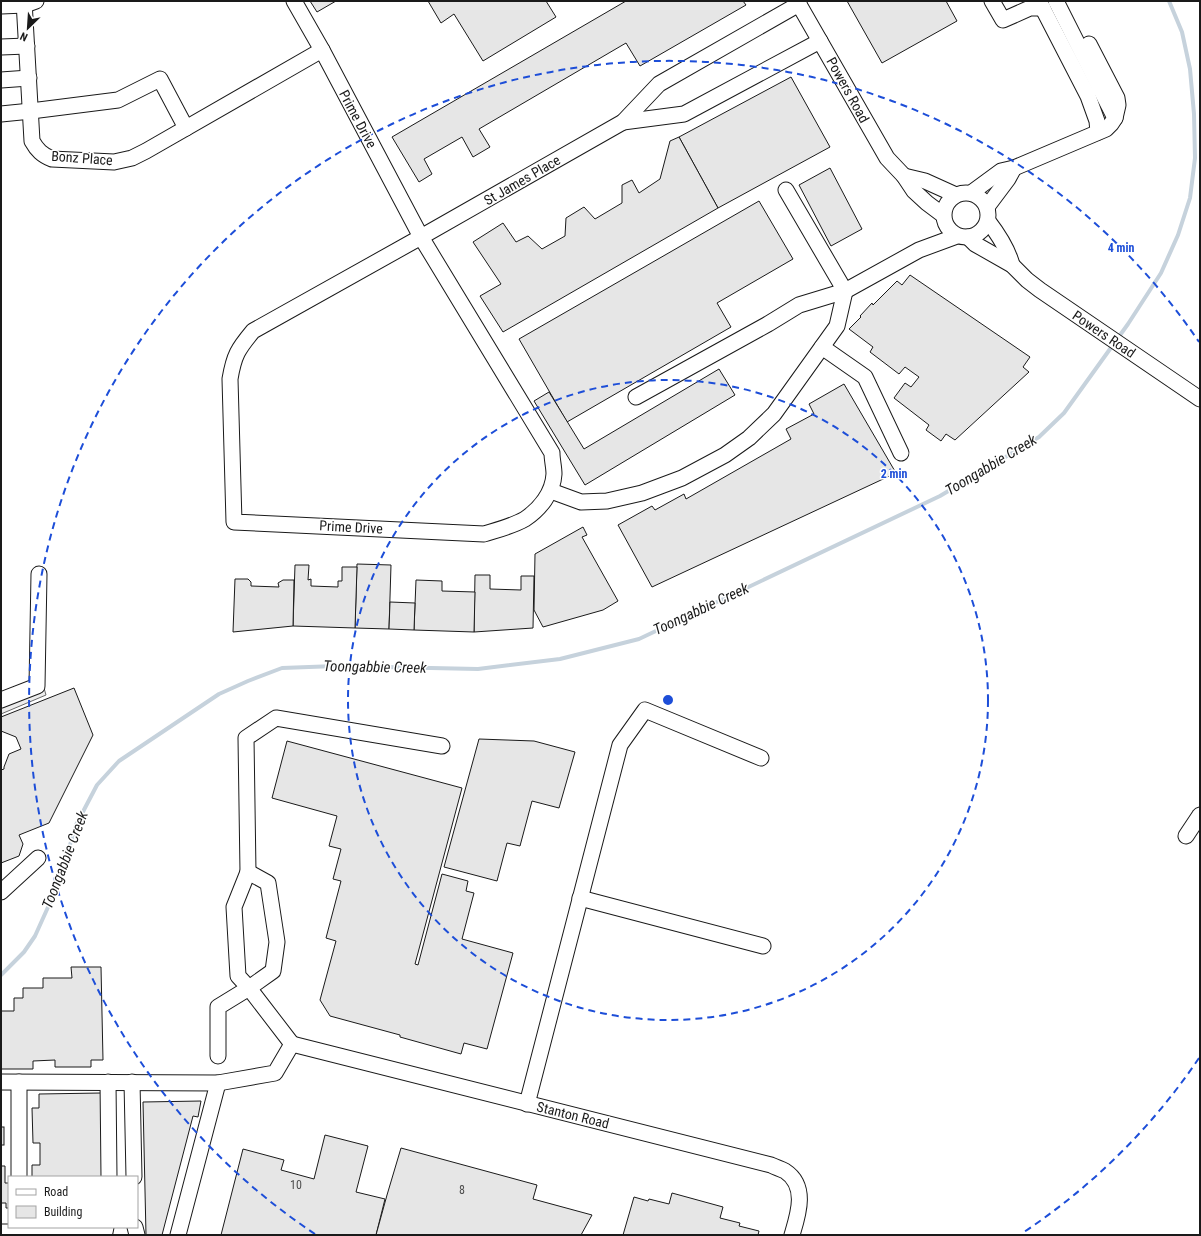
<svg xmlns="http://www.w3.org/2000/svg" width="1201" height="1236" viewBox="0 0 1201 1236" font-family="'Roboto Condensed',sans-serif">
<rect width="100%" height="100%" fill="#fff"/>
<path fill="#ededed" stroke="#6a6a6a" d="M44,688l2,7 -45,19v-7z"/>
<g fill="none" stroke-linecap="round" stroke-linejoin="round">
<path stroke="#c6d2dc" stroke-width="4" d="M1,975l23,-23 11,-16 23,-51 18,-60 21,-40 22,-24 100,-67 29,-13 34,-13 54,-2 142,3 82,-10 79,-20 301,-143 99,-59 25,-24 64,-89 33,-51 17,-38 12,-37 5,-40 -1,-44 -4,-45 -8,-37 -13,-31"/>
</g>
<g fill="#e6e6e6" stroke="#1a1a1a">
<path d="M310,1h26l-19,11z"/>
<path d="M428,1h118l10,16 -73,44 -29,-47 -13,9z"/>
<path d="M626,1h117l3,4 -106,61 -14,-23 -147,86 11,18 -17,10 -11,-20 -38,22 8,15 -13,8 -27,-45z"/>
<path d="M847,1h99l11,20 -75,42z"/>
<path d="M791,77l39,70 -112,61 -39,-71z"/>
<path d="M679,137l39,71 -215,124 -23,-36 21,-12 -28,-42 30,-19 13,19 12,-6 14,13 23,-13 1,-18 18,-11 11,12 27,-16v-18l10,-5 7,13 21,-14 10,-38z"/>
<path d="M830,168l32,61 -31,17 -32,-61z"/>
<path d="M759,201l34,58 -76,44 14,24 -164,95 -48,-83z"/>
<path d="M910,275l120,82 -7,10 6,5 -74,68 -9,-6 -5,7 -15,-11 3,-5 -35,-27 11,-15 6,4 8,-10 -14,-10 -6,7 -29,-22 3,-5 -24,-18 12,-12 -1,-1 12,-13 1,2 24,-24 5,4z"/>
<path d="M719,369l16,26 -150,90 -51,-84 15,-9 35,57z"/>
<path d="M844,384l52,89 -244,114 -34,-62 34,-19 3,4 29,-16 2,5 105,-60 -5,-10 28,-15 -5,-10z"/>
<path d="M583,527l4,8 -5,2 36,64 -15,9 -60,17 -9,-17 1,-56z"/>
<path d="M357,564l34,1 -2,64 -34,-1z"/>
<path d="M295,565h14l-1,15 3,-1v7l27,1v-6h4v-14h15l-2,61 -62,-2z"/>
<path d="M475,575h15v14l31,1v-14h13l-1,52 -59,4z"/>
<path d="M235,579h13l3,3v4l28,1 -1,-4 5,-3h11l-1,46 -60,6z"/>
<path d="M416,580l26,1v10l33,1 -1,40 -60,-2z"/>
<path d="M390,602l25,1 -1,27 -25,-1z"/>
<path d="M74,688l19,47 -44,88 -30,12 4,9 -4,12 -18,7v-93l3,-1v-2l5,-13 12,-5 -5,-12 -15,-6v-14z"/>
<path d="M479,739l55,2 41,11 -16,56 -27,-7 -12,45 -13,-3 -10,38 -53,-14z"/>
<path d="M287,741l175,47 -47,176 3,1 24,-91 26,7 -2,10 8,2 -12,46 51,14 -26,96 -23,-6 -3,11 -61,-17v-2l-70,-19 -10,-16 16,-59 -10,-3 15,-57 -8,-2 8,-30 -12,-3 8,-30 -65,-18z"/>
<path d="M71,967h30l2,93h-12v7h-36v-7l-22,1v8h-32v-58h13v-13h9v-10h20v-10h29z"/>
<path d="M101,1093l1,84h-70v-12h8v-22h-7l-1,-35h7v-14z"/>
<path d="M201,1101l-3,16 -5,-1 -31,119h-16l-3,-133z"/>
<rect x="1" y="1127" width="3" height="18"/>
<path d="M325,1135l43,11 -12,46 29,7 -9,36h-155l22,-86 41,11 -3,10 33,9z"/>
<path d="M401,1148l136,37 -4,14 59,16 -11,20h-205l11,-40z"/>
<path d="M1,1166h4v17h4v25h-3v-5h-5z"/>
<path d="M672,1193l51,14 -3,11 20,5 -1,3 20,5 -1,4h-135l11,-38 14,4 1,-2 20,5z"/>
</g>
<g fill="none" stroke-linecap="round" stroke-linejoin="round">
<defs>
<g id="minor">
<path d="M24,1l8,140c5,9 10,14 20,18l62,3 18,-4 14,-7 176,-101"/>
<path d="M294,1l28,49 99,187 131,216c0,7 2,14 2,21 -1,19 -14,35 -29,45 -12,7 -28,11 -41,15l-250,-12 -4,-143c4,-24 8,-30 23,-48l168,-94 202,-115 36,-38 140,-80"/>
<path d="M797,1l90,157 17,18 10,15 13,12 16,12"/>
<path d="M992,1l11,19 27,-12h13"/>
<path d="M1039,1l49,95 9,25 1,11"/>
<path d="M1,6l24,-1 11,-4"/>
<path d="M1089,44l28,54 1,7 -3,13"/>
<path d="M1,47l26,-1"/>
<path d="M1,80l28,-2"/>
<path d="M1,114l30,-3 87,-11 42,-21 26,49"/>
<path d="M623,122l61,-8 136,-73"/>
<path d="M904,176l21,5 31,14"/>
<circle cx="966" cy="215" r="22"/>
<path d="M971,193l30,-22 13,-3 92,-39 5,-5 4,-6 -59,-117"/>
<path d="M987,207l21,-28 6,-11"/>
<path d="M988,221c10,13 20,28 24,44"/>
<path d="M968,237l7,7 37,21 15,15 13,10 160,109"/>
<path d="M822,347l43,30 36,76"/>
<path d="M636,397l132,-73 31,-19 46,-14 74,-41 38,-14"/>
<path d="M551,491l30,11 26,-1 35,-8 40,-15 43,-23 24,-17 25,-24 63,-88 8,-35 -59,-101"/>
<path d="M1,700l36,-14 2,-112"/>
<path d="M1186,836l14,-21"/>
<path d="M248,872l-2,-134 30,-20 166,28"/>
<path d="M248,872l20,11 9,59 -4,29 -24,17 -11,-12 -4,-69z"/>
<path d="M1,892l37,-34"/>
<path d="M580,898l183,48"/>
<path d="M292,1044l479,121c4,2 10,4 14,6 23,15 13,44 7,64"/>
<path d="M218,1056v-49l31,-19 43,56"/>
<path d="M1,1082l217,1 57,-10 17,-29"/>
<path d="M108,1082l1,95"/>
<path d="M132,1082l2,95"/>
<path d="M527,1104l93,-359 25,-35 116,48"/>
<path d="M19,1177v-95"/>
<path d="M135,1227l2,8"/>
<path d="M1,1232h104l1,-5"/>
<path d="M178,1235l40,-152"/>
</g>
</defs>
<use href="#minor" stroke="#1a1a1a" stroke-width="17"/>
<use href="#minor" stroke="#fff" stroke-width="15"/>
</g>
<g fill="none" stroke="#1d4ed8" stroke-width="2" stroke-dasharray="7 5">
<circle cx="668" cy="700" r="320"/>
<path d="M1199 1058A640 640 0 0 1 1021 1234M315 1234A640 640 0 1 1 1199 342"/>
</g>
<g text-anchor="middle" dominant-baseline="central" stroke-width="3" stroke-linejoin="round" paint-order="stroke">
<g font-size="12" fill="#4d4d4d">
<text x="296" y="1185">10</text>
<text x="462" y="1190">8</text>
</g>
<g font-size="14" fill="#1a1a1a" stroke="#fff">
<text transform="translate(848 90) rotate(61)">Powers Road</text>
<text transform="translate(358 119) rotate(62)">Prime Drive</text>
<text transform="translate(82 158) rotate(4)">Bonz Place</text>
<text transform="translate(522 180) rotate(-30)">St James Place</text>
<text transform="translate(1104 334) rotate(34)">Powers Road</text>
<text transform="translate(351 527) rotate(3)">Prime Drive</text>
<text transform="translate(573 1115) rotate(14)">Stanton Road</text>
</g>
<g font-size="15" font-style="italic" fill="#1a1a1a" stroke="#fff">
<text transform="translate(991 465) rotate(-31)">Toongabbie Creek</text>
<text transform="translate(701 609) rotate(-25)">Toongabbie Creek</text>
<text transform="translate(375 667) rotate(1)">Toongabbie Creek</text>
<text transform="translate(65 860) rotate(-69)">Toongabbie Creek</text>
</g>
</g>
<circle cx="668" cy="700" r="6" fill="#1d4ed8" stroke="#fff" stroke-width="2"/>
<g font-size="12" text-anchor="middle" font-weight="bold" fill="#1d4ed8" stroke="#fff" stroke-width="3" stroke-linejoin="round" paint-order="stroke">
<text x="1121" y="252">4 min</text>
<text x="894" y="478">2 min</text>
</g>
<rect width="1201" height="1236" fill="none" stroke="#1a1a1a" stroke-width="4"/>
<rect x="8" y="1176" width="130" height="52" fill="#ffffff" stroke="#a3a3a3"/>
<rect x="16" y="1189" width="20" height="6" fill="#ffffff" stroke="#a3a3a3"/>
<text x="44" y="1196" font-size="12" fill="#1a1a1a">Road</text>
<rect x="16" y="1206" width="20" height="12" fill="#e6e6e6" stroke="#a3a3a3"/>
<text x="44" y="1216" font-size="12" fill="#1a1a1a">Building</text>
<g transform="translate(28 28) rotate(205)" stroke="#ffffff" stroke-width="3" paint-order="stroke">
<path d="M0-3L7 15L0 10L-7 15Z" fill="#1a1a1a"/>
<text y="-6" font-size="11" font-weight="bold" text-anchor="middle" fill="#1a1a1a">N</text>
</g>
</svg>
